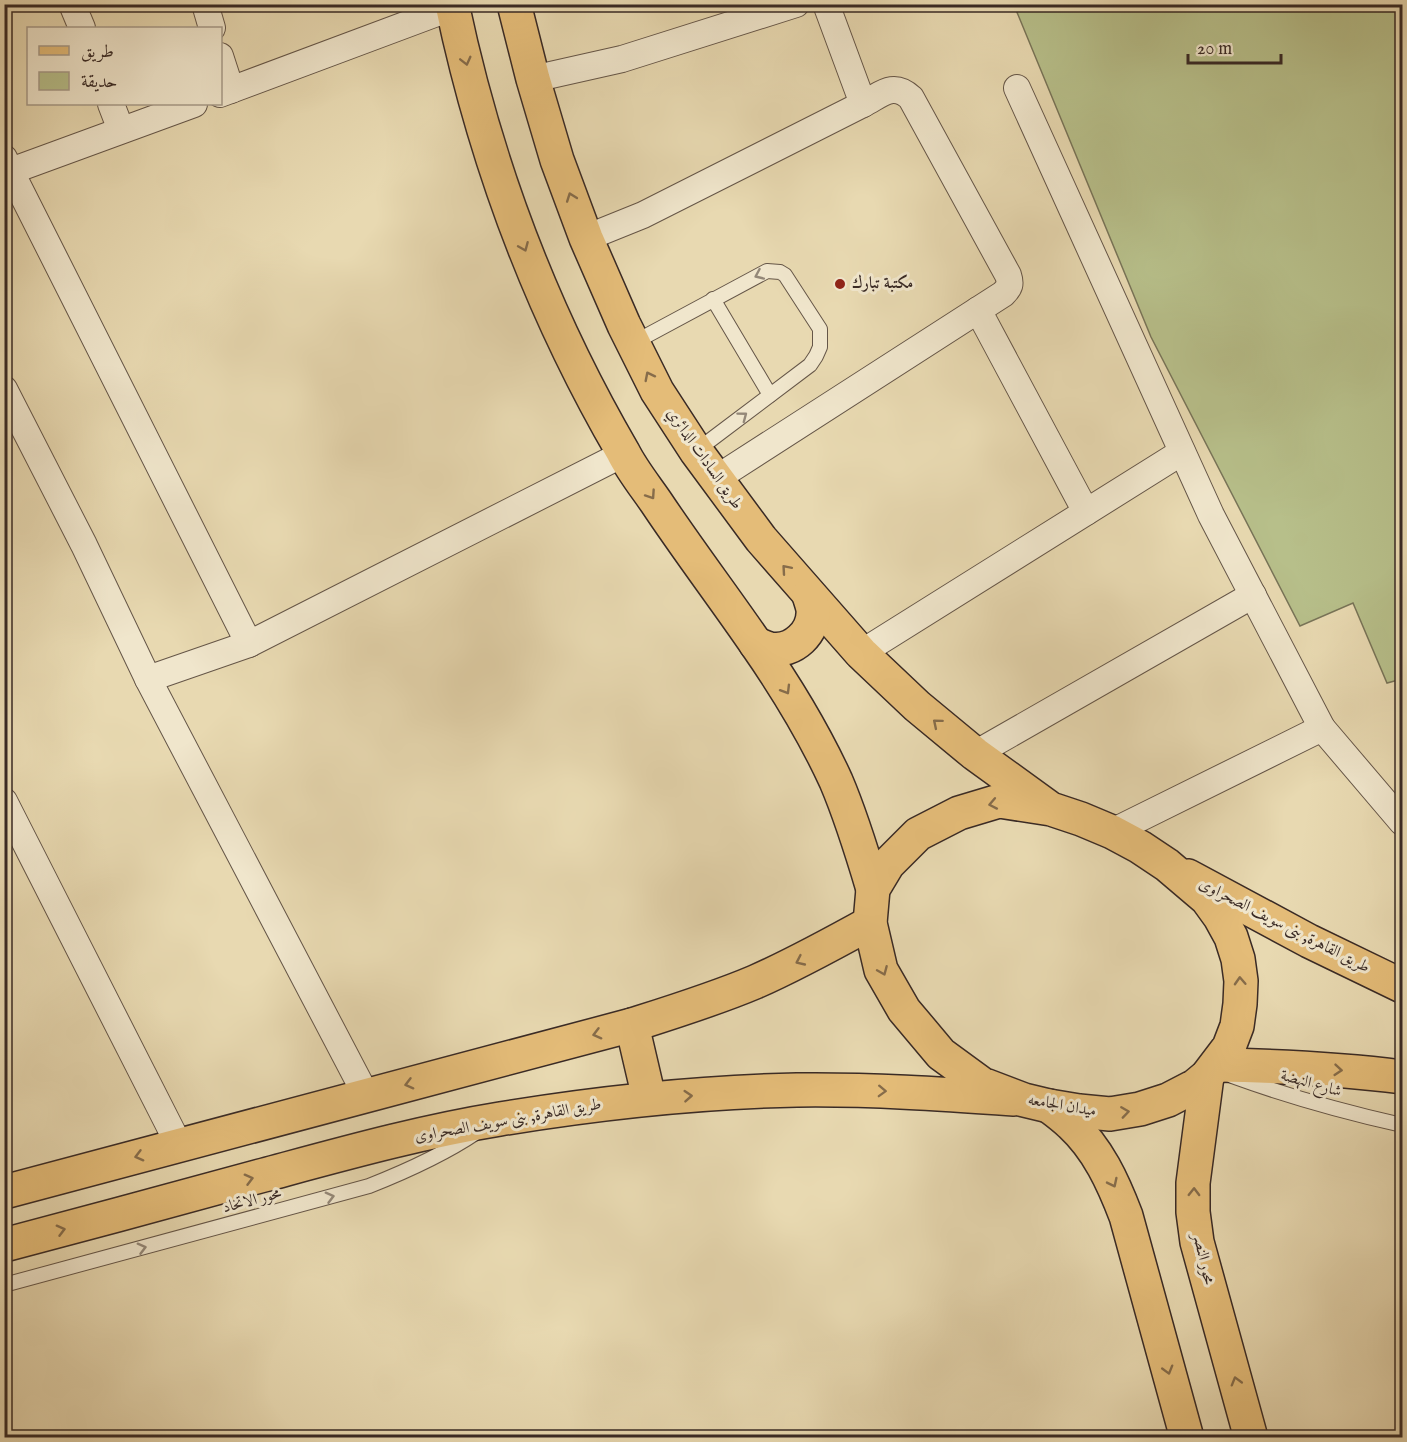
<svg xmlns="http://www.w3.org/2000/svg" width="1407" height="1442" viewBox="0 0 1407 1442" font-family="'IM FELL English',Amiri,serif">
<rect width="100%" height="100%" fill="#e8d9b1"/>
<filter id="stains"><feTurbulence type="fractalNoise" baseFrequency=".00333" numOctaves="4"/><feColorMatrix values="0 0 0 0 .2 0 0 0 0 .09 0 0 0 0 .02 0 0 0 .5 -.17"/></filter>
<radialGradient id="worn" r=".72"><stop offset=".6" stop-color="#630" stop-opacity="0"/><stop offset="1" stop-color="#630" stop-opacity=".3"/></radialGradient>
<path fill="#b7bf8a" stroke="#787458" stroke-width="1.5" d="M1014,5h388v674l-15,4 -34,-80 -53,23 -149,-289z"/>
<g fill="none" stroke-linecap="round" stroke-linejoin="round">
<defs>
<g id="service">
<path d="M713,299l57,96"/>
<path d="M633,343l134,-72 13,1 5,3 35,54v18l-4,9 -6,9 -114,86"/>
<path d="M1232,1076c55,20 112,36 170,49"/>
<path d="M4,1285l365,-99c38,-15 74,-31 108,-54"/>
</g>
<g id="minor">
<path d="M72,4l10,24"/>
<path d="M205,4l7,24"/>
<path d="M826,4l37,100"/>
<path d="M220,56l11,34"/>
<path d="M533,79l89,-20 174,-55"/>
<path d="M1017,88l194,427 111,213 80,94"/>
<path d="M220,94l233,-87"/>
<path d="M111,104l10,26"/>
<path d="M4,158l245,486"/>
<path d="M11,171l183,-67"/>
<path d="M586,238l57,-23 220,-111c18,-9 30,-23 48,-6l97,177c3,9 2,12 -5,19l-286,184"/>
<path d="M978,310l108,202"/>
<path d="M4,389l80,156 64,134 218,416"/>
<path d="M861,653l321,-201"/>
<path d="M148,679l101,-35 374,-190"/>
<path d="M975,754l278,-159"/>
<path d="M4,801l175,344"/>
<path d="M1112,832l210,-104"/>
</g>
<g id="primary">
<path d="M1188,876l121,65 93,45"/>
<path d="M632,1025l17,73"/>
<path d="M1216,1065c63,1 125,4 186,12"/>
<path d="M4,1192l628,-167c41,-13 83,-26 123,-43 39,-17 77,-38 115,-59"/>
<path d="M4,1245c87,-23 173,-46 260,-70 78,-21 156,-43 236,-56 98,-16 197,-27 297,-29 72,-1 145,4 217,9"/>
</g>
<g id="trunk">
<path d="M452,4c33,157 90,309 171,448 9,18 22,34 33,50 32,48 67,94 100,142 30,43 58,89 80,137 15,35 26,71 37,108"/>
<path d="M514,4l19,75 24,81 29,78 38,87 33,66 39,60 65,88 100,114 56,53 58,48 76,55 30,10 31,13 28,15 27,18 40,34 13,18 11,20 7,22 3,22 -1,23 -3,22 -8,21 -22,29 -12,10 -27,14 -28,9 -30,5 -31,-3 -30,-5 -25,-6 -42,-16 -41,-30 -37,-44 -23,-40 -11,-47 3,-34 15,-25 30,-30 41,-21 40,-12 52,8"/>
<path d="M756,644c4,1 9,4 14,5 23,4 45,-17 43,-40 -1,-5 -3,-10 -4,-14"/>
<path d="M1207,1076l-14,107v29l4,30 54,196"/>
<path d="M1049,1106c8,6 16,12 22,18 27,25 42,58 55,92l61,222"/>
</g>
</defs>
<use href="#service" stroke="#655648" stroke-width="16"/>
<use href="#minor" stroke="#655648" stroke-width="28"/>
<use href="#primary" stroke="#392a25" stroke-width="36"/>
<use href="#trunk" stroke="#392a25" stroke-width="36"/>
<use href="#service" stroke="#f0e6cc" stroke-width="14"/>
<use href="#minor" stroke="#f0e6cc" stroke-width="26"/>
<use href="#primary" stroke="#e4bc78" stroke-width="33"/>
<use href="#trunk" stroke="#e4bc78" stroke-width="33"/>
</g>
<defs><path id="oneway-chevron" d="M-2-3.5L2.5 0L-2 3.5" fill="none" stroke-width="1.6" stroke-linecap="round" stroke-linejoin="round" transform="scale(1.5)"/></defs>
<g stroke="#866c4a">
<use href="#oneway-chevron" transform="translate(466 61) rotate(76)"/>
<use href="#oneway-chevron" transform="translate(571 197) rotate(-110)"/>
<use href="#oneway-chevron" transform="translate(524 247) rotate(67)"/>
<use href="#oneway-chevron" transform="translate(649 376) rotate(-117)"/>
<use href="#oneway-chevron" transform="translate(651 495) rotate(56)"/>
<use href="#oneway-chevron" transform="translate(786 569) rotate(-131)"/>
<use href="#oneway-chevron" transform="translate(786 690) rotate(59)"/>
<use href="#oneway-chevron" transform="translate(937 723) rotate(-140)"/>
<use href="#oneway-chevron" transform="translate(993 804) rotate(169)"/>
<use href="#oneway-chevron" transform="translate(800 961) rotate(155)"/>
<use href="#oneway-chevron" transform="translate(883 971) rotate(67)"/>
<use href="#oneway-chevron" transform="translate(1240 981) rotate(-93)"/>
<use href="#oneway-chevron" transform="translate(597 1034) rotate(165)"/>
<use href="#oneway-chevron" transform="translate(1338 1070) rotate(5)"/>
<use href="#oneway-chevron" transform="translate(409 1084) rotate(165)"/>
<use href="#oneway-chevron" transform="translate(882 1091) rotate(2)"/>
<use href="#oneway-chevron" transform="translate(688 1096) rotate(-4)"/>
<use href="#oneway-chevron" transform="translate(1125 1112) rotate(-8)"/>
<use href="#oneway-chevron" transform="translate(139 1156) rotate(165)"/>
<use href="#oneway-chevron" transform="translate(249 1179) rotate(-15)"/>
<use href="#oneway-chevron" transform="translate(1113 1183) rotate(64)"/>
<use href="#oneway-chevron" transform="translate(1194 1192) rotate(-89)"/>
<use href="#oneway-chevron" transform="translate(61 1230) rotate(-15)"/>
<use href="#oneway-chevron" transform="translate(1168 1370) rotate(74)"/>
<use href="#oneway-chevron" transform="translate(1236 1381) rotate(-106)"/>
</g>
<g stroke="#948878">
<use href="#oneway-chevron" transform="translate(759 275) rotate(156)"/>
<use href="#oneway-chevron" transform="translate(743 416) rotate(-37)"/>
<use href="#oneway-chevron" transform="translate(330 1197) rotate(-15)"/>
<use href="#oneway-chevron" transform="translate(142 1248) rotate(-15)"/>
</g>
<circle fill="#8f2418" stroke="#f0e6cc" stroke-width="2" cx="840" cy="284" r="6"/>
<g text-anchor="middle" dominant-baseline="central" stroke-width="6" stroke-linejoin="round" paint-order="stroke">
<g font-size="16" font-weight="bold" fill="#392a25" stroke="#f0e6cc" text-anchor="start">
<text x="852" y="284">مكتبة تبارك</text>
</g>
<g font-size="16" fill="#392a25" stroke="#f0e6cc">
<text transform="translate(704 459) rotate(55)">طريق السادات الدائري</text>
<text transform="translate(1284 926) rotate(27)">طريق القاهرة, بنى سويف الصحراوى</text>
<text transform="translate(1311 1084) rotate(16)">شارع النهضة</text>
<text transform="translate(1062 1106) rotate(10)">ميدان الجامعه</text>
<text transform="translate(508 1121) rotate(-10)">طريق القاهرة, بنى سويف الصحراوى</text>
<text transform="translate(252 1201) rotate(-15)">محور الاتحاد</text>
<text transform="translate(1203 1259) rotate(77)">محور النصر</text>
</g>
</g>
<rect width="1407" height="1442" fill="none" stroke="#e8d9b1" stroke-width="24"/>
<rect x="6" y="6" width="1395" height="1430" fill="none" stroke="#392a25" stroke-width="3"/>
<rect x="12" y="12" width="1383" height="1418" fill="none" stroke="#392a25" stroke-width="1.5"/>
<rect x="27" y="27" width="195" height="78" fill="#f0e6cc" stroke="#a79b89" stroke-width="1.5"/>
<rect x="39" y="46" width="30" height="9" fill="#e4bc78" stroke="#a79b89" stroke-width="1.5"/>
<text x="81" y="57" font-size="18" fill="#392a25">طريق</text>
<rect x="39" y="72" width="30" height="18" fill="#b7bf8a" stroke="#a79b89" stroke-width="1.5"/>
<text x="81" y="87" font-size="18" fill="#392a25">حديقة</text>
<path d="M1188 54v9h93v-9" fill="none" stroke="#392a25" stroke-width="3"/>
<text x="1197" y="54" font-size="18" fill="#392a25" stroke="#f0e6cc" stroke-width="4.5" paint-order="stroke">20 m</text>
<rect width="100%" height="100%" filter="url(#stains)"/>
<rect width="100%" height="100%" fill="url(#worn)"/>
</svg>
